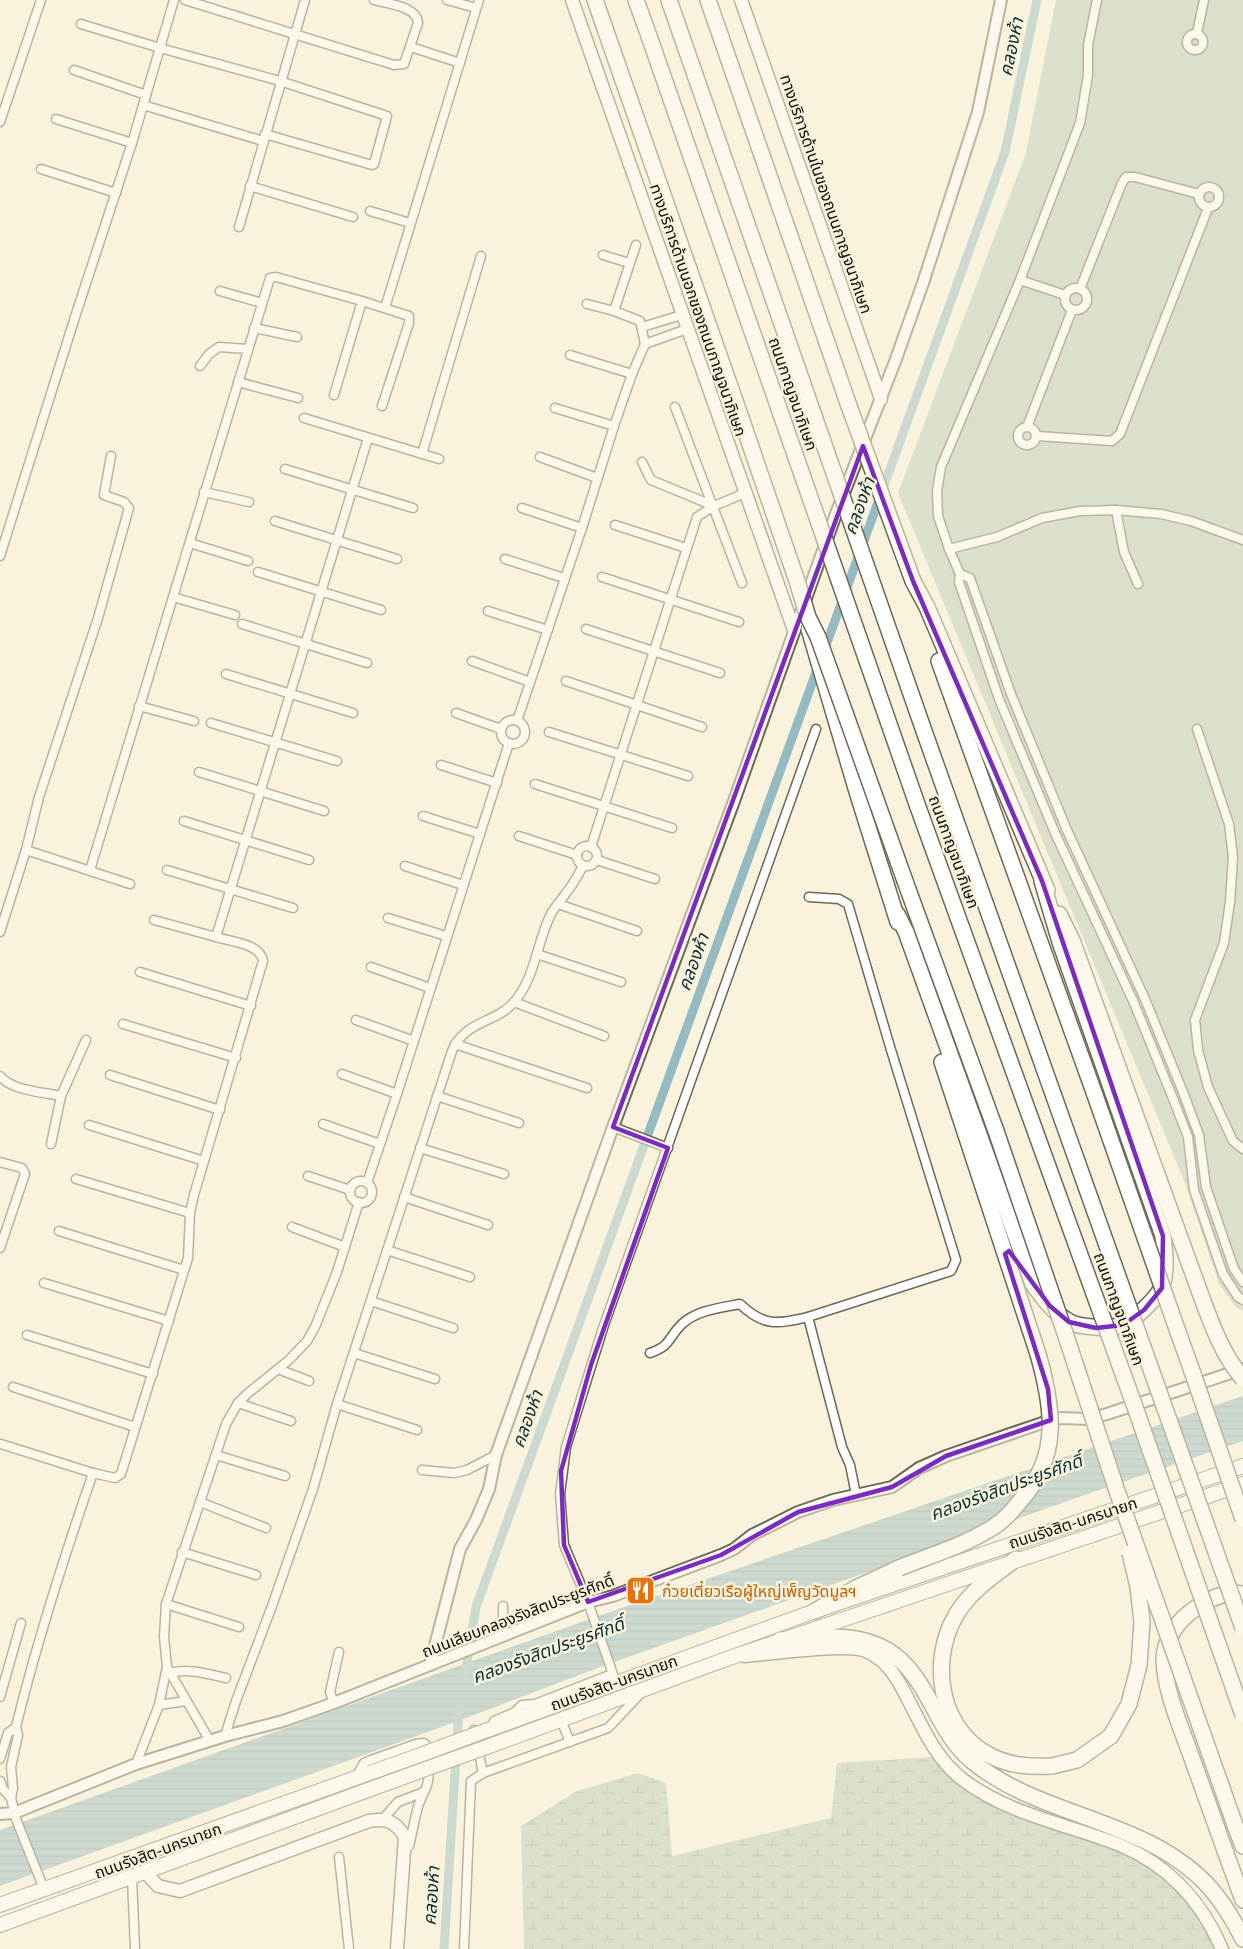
<svg xmlns="http://www.w3.org/2000/svg" width="1243" height="1949" viewBox="0 0 1243 1949" font-family="'Public Sans','Noto Sans Thai',sans-serif">
<defs>
<pattern id="wetland-marsh" width="20" height="14" patternUnits="userSpaceOnUse" patternTransform="scale(1.5)"><rect width="20" height="14" fill="#b4c9b3"/><path d="M1 5h8M5 5V1M11 12h8M15 12V8" fill="none" stroke="#9aab98"/></pattern>
<pattern id="water-rules" width="6" height="5" patternUnits="userSpaceOnUse" patternTransform="scale(1.5)"><rect width="6" height="5" fill="#96bac2"/><path d="M0 2.5h6" fill="none" stroke="#809fa5"/></pattern>
</defs>
<rect width="100%" height="100%" fill="#f9f3dd"/>
<path fill="#b4c9b3" d="M1056,0h187v1311l-7,-4 -17,-23 -34,-101 -287,-690 128,-340z"/>
<path fill="url(#wetland-marsh)" d="M935,1757l35,32 144,58 41,21 23,18 32,43 8,20h-694l-3,-123 56,-35 61,-18 28,10 6,73 159,-38 6,-55z"/>
<path fill="url(#water-rules)" d="M1243,1396v45l-150,51 -490,174 -145,55 -458,165v-56l604,-216z"/>
<g fill="none" stroke-linecap="round" stroke-linejoin="round">
<g stroke="#96bac2" stroke-width="9">
<path d="M824,651l181,-499 32,-152"/>
<path d="M465,1675l11,-68 342,-940"/>
<path d="M444,1949l15,-240"/>
</g>
<defs>
<g id="minor">
<path d="M185,0l209,65 10,-1 14,-41c-1,-17 -30,-19 -44,-23"/>
<path d="M447,0l29,8"/>
<path d="M1097,0l-9,45v30l-8,48 -60,157 -79,187 -4,24 1,25 11,33 11,25 -1,8 40,117 56,134 79,170 38,93 16,41 6,53 29,84 15,23 5,3"/>
<path d="M81,24l79,24 120,33 107,35 -13,48 -2,1 -107,-31"/>
<path d="M1197,33l7,-33"/>
<circle cx="1195" cy="42" r="8"/>
<path d="M414,48l46,15"/>
<path d="M74,70l72,25"/>
<path d="M143,105l120,36"/>
<path d="M56,119l76,24"/>
<path d="M0,122l41,-122"/>
<path d="M41,169l75,24"/>
<path d="M250,186l103,31"/>
<circle cx="1209" cy="197" r="10"/>
<path d="M370,211l40,12"/>
<path d="M239,227l66,-227"/>
<path d="M603,255l26,8"/>
<path d="M1020,280l45,15"/>
<circle cx="1076" cy="299" r="11"/>
<path d="M1080,289l42,-106 4,-6h9l64,17"/>
<path d="M220,291l42,12"/>
<path d="M587,304l27,7"/>
<path d="M385,308l94,-308"/>
<path d="M642,327l40,-12"/>
<path d="M254,328l43,9"/>
<path d="M645,344l42,-15"/>
<path d="M570,355l62,19"/>
<path d="M200,366l9,-12 10,-7 29,2"/>
<path d="M238,382l60,16"/>
<path d="M334,395l28,-94"/>
<path d="M675,407l67,176"/>
<path d="M555,408l59,18"/>
<path d="M304,418l135,41"/>
<circle cx="1027" cy="436" r="9"/>
<path d="M1027,427l45,-117"/>
<path d="M1037,436l75,5 8,-7 88,-226"/>
<path d="M422,454l59,-198"/>
<path d="M540,457l57,21"/>
<path d="M642,462l9,18 63,26"/>
<path d="M285,469l128,39"/>
<path d="M204,492l45,10"/>
<path d="M522,508l60,20"/>
<path d="M1116,510l8,42 14,32"/>
<path d="M275,521l122,38"/>
<path d="M615,525l71,23"/>
<path d="M190,543l58,18"/>
<path d="M949,549l48,-12 45,-19 38,-7 36,-1 45,4 30,7 52,19"/>
<path d="M0,556l75,-239 57,-174 42,-143"/>
<path d="M505,559l59,19"/>
<path d="M258,572l123,38"/>
<path d="M960,574l10,4 41,116 55,134 79,171 38,93 16,43 7,52 28,82 9,13"/>
<path d="M602,577l137,45"/>
<path d="M173,597l62,18"/>
<path d="M488,611l60,19"/>
<path d="M242,624l125,39"/>
<path d="M586,629l134,44"/>
<path d="M472,661l58,21"/>
<path d="M226,674l127,39"/>
<path d="M566,681l136,46"/>
<path d="M139,706l55,15"/>
<path d="M456,713l45,16"/>
<circle cx="513" cy="732" r="12"/>
<path d="M517,721l65,-193 32,-102 18,-52 13,-30 -5,-23 -26,-10 22,-66"/>
<path d="M211,723l126,38"/>
<path d="M1197,729l32,95 4,33 -3,45 -6,41 -29,77 3,30 10,37 25,54 10,8"/>
<path d="M549,732l139,44"/>
<path d="M441,765l56,18"/>
<path d="M199,772l125,39"/>
<path d="M535,784l137,44"/>
<path d="M423,816l57,18"/>
<path d="M184,821l125,39"/>
<path d="M519,836l58,19"/>
<circle cx="587" cy="856" r="10"/>
<path d="M591,847l106,-330 17,-11 31,-13"/>
<path d="M26,850l104,34"/>
<path d="M597,860l58,19"/>
<path d="M405,866l58,19"/>
<path d="M90,870l180,-592 6,-1 86,24 47,15v7l-27,83"/>
<path d="M167,870l126,38"/>
<path d="M809,897l30,2 9,5 43,146 65,210 -5,11 -143,46 34,130 8,18 6,30"/>
<path d="M558,904l79,27"/>
<path d="M388,918l58,18"/>
<path d="M154,920l62,17"/>
<path d="M0,932l26,-82 13,-53 59,-179 31,-110 -5,-6 -20,-7 7,-39"/>
<path d="M537,954l84,28"/>
<path d="M371,967l59,21"/>
<path d="M140,972l111,34"/>
<path d="M514,1002l90,34"/>
<path d="M356,1020l58,21"/>
<path d="M123,1024l113,34"/>
<path d="M455,1044l132,44"/>
<path d="M342,1074l55,20"/>
<path d="M110,1075l110,35"/>
<path d="M0,1076c12,15 43,16 61,20"/>
<path d="M437,1096l82,27"/>
<path d="M323,1124l57,20"/>
<path d="M89,1125l115,36"/>
<path d="M613,1127l55,21"/>
<path d="M51,1144l10,-48 25,-56"/>
<path d="M420,1148l84,26"/>
<path d="M0,1162l22,6 3,6 -25,74"/>
<path d="M308,1176l42,14"/>
<path d="M76,1179l114,34"/>
<circle cx="361" cy="1192" r="11"/>
<path d="M367,1183l30,-89 112,-351"/>
<path d="M404,1197l84,28"/>
<path d="M292,1227l53,20"/>
<path d="M59,1231l125,39"/>
<path d="M387,1250l83,27"/>
<path d="M44,1283l125,38"/>
<path d="M371,1301l82,27"/>
<path d="M27,1335l126,39"/>
<path d="M354,1353l81,26"/>
<path d="M650,1353c22,-8 17,-14 31,-28 15,-15 39,-17 59,-21 24,23 37,20 68,13"/>
<path d="M278,1369l31,12"/>
<path d="M13,1387l122,40"/>
<path d="M238,1403l53,18"/>
<path d="M337,1404l80,26"/>
<path d="M1,1444l92,29"/>
<path d="M216,1455l69,21"/>
<path d="M422,1470l32,3 13,-3 29,-15"/>
<path d="M200,1502l66,26"/>
<path d="M182,1552l74,23"/>
<path d="M166,1604l73,23"/>
<path d="M503,1606v29"/>
<path d="M167,1667l43,74"/>
<path d="M170,1673c19,-5 37,1 56,5"/>
<path d="M616,1683l-28,-81 -24,-57 -4,-51 6,-47 37,-119 213,-599"/>
<path d="M0,1697l21,-74"/>
<path d="M334,1703l-4,-11 9,-40"/>
<path d="M159,1705l27,-4"/>
<path d="M561,1720l9,22"/>
<path d="M494,1721l21,-9 7,-7 13,-1 77,-30"/>
<path d="M474,1730l9,43"/>
<path d="M225,1736l11,-35 36,-95 41,-117 24,-85 115,-353c14,-32 44,-27 63,-50 20,-24 22,-58 35,-85 4,-9 11,-15 16,-23 7,-8 12,-18 17,-27"/>
<path d="M0,1759l8,-26 8,-6"/>
<path d="M136,1764l23,-59 8,-38 -3,-30 2,-33 60,-180 12,-21 9,-9 42,-34 18,-19 8,-14 22,-55 22,-70"/>
<path d="M355,1779l9,-16 7,-3 45,-16 8,-1 3,3c1,15 5,33 -3,46l-26,10 -16,18"/>
<path d="M0,1781l3,8 8,9"/>
<path d="M409,1846l9,-40 6,-14"/>
<path d="M339,1857l10,92"/>
<path d="M132,1878l3,71"/>
<path d="M44,1889l-28,-70 -5,-21 2,-10 -2,-21 7,-32 -2,-8c21,-86 48,-170 77,-254l22,5 6,-4 67,-216 2,-45 4,-18 69,-234c-3,-18 -32,-19 -47,-24l152,-499"/>
<path d="M464,1949l7,-168 12,-8 125,-45 34,-36"/>
</g>
<g id="tertiary">
<path d="M430,1665l30,-116 16,-29 13,-31 7,-34 117,-328 121,-326 103,-290 59,-152 27,-76 55,-171 23,-112"/>
<path d="M0,1814l14,-1 122,-49 89,-28 58,-15 51,-18 254,-101 25,-6 108,-41 13,-6 18,-14 46,-23 35,-12 59,-13 27,-19 27,-12 99,-34 16,-4 27,1 19,-5 136,-45"/>
</g>
<g id="secondary">
<path d="M572,0l222,630"/>
<path d="M741,0l140,399"/>
<path d="M744,1656c25,-2 101,-13 122,-5 27,12 36,37 49,62 12,24 25,49 47,66 47,36 105,45 158,66 48,20 82,57 102,104"/>
<path d="M146,1873l12,13 22,5 189,-70c18,-3 26,0 36,16l-8,112"/>
</g>
<g id="primary">
<path d="M482,1732l333,-121 428,-145"/>
<path d="M484,1748l245,-90 514,-174"/>
<path d="M0,1905l420,-150"/>
<path d="M0,1925l420,-154"/>
</g>
<g id="motorway">
<path d="M595,0l146,418"/>
<path d="M636,0l13,36"/>
<path d="M669,0l9,26"/>
<path d="M708,0l141,406"/>
<path d="M913,581l14,26 120,283"/>
<path d="M809,629l49,166 40,127"/>
<path d="M939,661l156,434"/>
<path d="M905,881l91,250"/>
<path d="M897,914l9,18 127,352c10,14 20,28 35,37 11,7 42,8 54,4 12,-5 36,-27 40,-39 5,-16 3,-34 1,-50l-103,-294 -18,-61"/>
<path d="M1059,914l13,26 131,361"/>
<path d="M942,1062l96,292"/>
<path d="M1178,1332l14,39"/>
<path d="M1016,1559c-22,16 -46,32 -60,56 -27,46 -17,114 33,140 20,11 41,12 63,11"/>
<path d="M1243,1594c-18,-3 -32,4 -47,14 -17,11 -32,31 -32,52 1,31 16,65 26,93 18,49 35,99 53,147"/>
<path d="M815,1611l41,-23 43,-20"/>
<path d="M780,1640c36,-2 75,-9 107,10 42,25 48,81 85,111 70,58 177,57 239,128 13,15 23,32 32,50"/>
<path d="M1235,1825l8,21"/>
</g>
</defs>
<use href="#minor" stroke="#6e6955" stroke-width="11"/>
<use href="#tertiary" stroke="#6e6955" stroke-width="14"/>
<use href="#secondary" stroke="#6e6955" stroke-width="15"/>
<use href="#primary" stroke="#6e6955" stroke-width="16"/>
<use href="#motorway" stroke="#6e6955" stroke-width="18"/>
<use href="#minor" stroke="#fff" stroke-width="8"/>
<use href="#tertiary" stroke="#fff" stroke-width="10"/>
<use href="#secondary" stroke="#fff" stroke-width="12"/>
<use href="#primary" stroke="#fff" stroke-width="14"/>
<use href="#motorway" stroke="#fff" stroke-width="15"/>
<defs>
<g id="primary-bridge">
<path d="M420,1755l62,-23"/>
<path d="M420,1771l64,-23"/>
</g>
<g id="motorway-bridge">
<path d="M678,26l246,705 319,897"/>
<path d="M649,36l269,771 217,600 108,308"/>
<path d="M849,406l64,175"/>
<path d="M741,418l56,163 11,36 10,20 87,244"/>
<path d="M1095,1095l83,237"/>
<path d="M996,1131l69,202 52,158 118,334"/>
<path d="M1203,1301c11,29 20,54 40,78"/>
<path d="M1192,1371l51,148"/>
<path d="M899,1568c32,-13 67,-23 96,-42 10,-7 19,-17 26,-26 40,-45 32,-93 17,-146"/>
<path d="M1052,1766l25,-6 34,-24 18,-32 10,-39 3,-43 -4,-35 -8,-34"/>
</g>
</defs>
<use href="#primary-bridge" stroke="#6e6955" stroke-width="16" stroke-linecap="butt"/>
<use href="#motorway-bridge" stroke="#6e6955" stroke-width="18" stroke-linecap="butt"/>
<use href="#primary-bridge" stroke="#fff" stroke-width="14"/>
<use href="#motorway-bridge" stroke="#fff" stroke-width="15"/>
</g>
<path d="M0 0H1243V1949H0ZM863,446l50,135 129,300 121,355 -1,52 -18,22 -21,15 -27,3 -27,-6 -19,-16 -41,-55 -4,3 43,135 3,31 -105,36 -54,31 -94,25 -77,43 -133,47 -24,-57 -3,-74 30,-106 77,-217 -55,-21z" fill="#f9f3dd" fill-opacity=".55" fill-rule="evenodd"/>
<path fill="none" stroke="#7b2cbf" stroke-width="4.5" stroke-linejoin="round" d="M863,446l50,135 129,300 121,355 -1,52 -18,22 -21,15 -27,3 -27,-6 -19,-16 -41,-55 -4,3 43,135 3,31 -105,36 -54,31 -94,25 -77,43 -133,47 -24,-57 -3,-74 30,-106 77,-217 -55,-21z"/>
<defs>
<symbol id="restaurant-square" viewBox="-11 -11 22 22"><rect x="-9" y="-9" width="18" height="18" rx="4" fill="#e8710a" stroke="#f9f3dd"/><path d="M-5-6h1v4h1v-4h1v4h1v-4h1v5L-1.5 .5V6h-2V.5L-5-1ZM5-6V6H3V1.5H1.5Q1.5-4 5-6Z" fill="#fff"/></symbol>
</defs>
<g fill-rule="evenodd">
<use href="#restaurant-square" x="624" y="1574" width="33" height="33"/>
</g>
<g text-anchor="middle" dominant-baseline="central" stroke-width="5" stroke-linejoin="round" paint-order="stroke">
<g font-size="16" fill="#0f0d06" stroke="#f9f3dd">
<text transform="translate(826 194) rotate(71)">ทางบริการด้านในของถนนกาญจนาภิเษก</text>
<text transform="translate(698 310) rotate(71)">ทางบริการด้านนอกของถนนกาญจนาภิเษก</text>
<text transform="translate(793 394) rotate(71)">ถนนกาญจนาภิเษก</text>
<text transform="translate(954 852) rotate(70)">ถนนกาญจนาภิเษก</text>
<text transform="translate(1119 1309) rotate(70)">ถนนกาญจนาภิเษก</text>
<text transform="translate(1073 1523) rotate(-18)">ถนนรังสิต-นครนายก</text>
<text transform="translate(518 1616) rotate(-21)">ถนนเลียบคลองรังสิตประยูรศักดิ์</text>
<text transform="translate(614 1683) rotate(-20)">ถนนรังสิต-นครนายก</text>
<text transform="translate(158 1851) rotate(-20)">ถนนรังสิต-นครนายก</text>
</g>
<g font-size="16" fill="#c56008" stroke="#f9f3dd" text-anchor="start">
<text x="662" y="1591">ก๋วยเตี๋ยวเรือผู้ใหญ่เพ็ญวัดมูลฯ</text>
</g>
<g font-size="18" font-style="italic" fill="#0b3037" stroke="#f9f3dd">
<text transform="translate(1011 47) rotate(-78)">คลองห้า</text>
<text transform="translate(859 506) rotate(-70)">คลองห้า</text>
<text transform="translate(693 962) rotate(-70)">คลองห้า</text>
<text transform="translate(527 1419) rotate(-70)">คลองห้า</text>
<text transform="translate(1006 1487) rotate(-20)">คลองรังสิตประยูรศักดิ์</text>
<text transform="translate(548 1650) rotate(-20)">คลองรังสิตประยูรศักดิ์</text>
<text transform="translate(431 1896) rotate(-86)">คลองห้า</text>
</g>
</g>
</svg>
